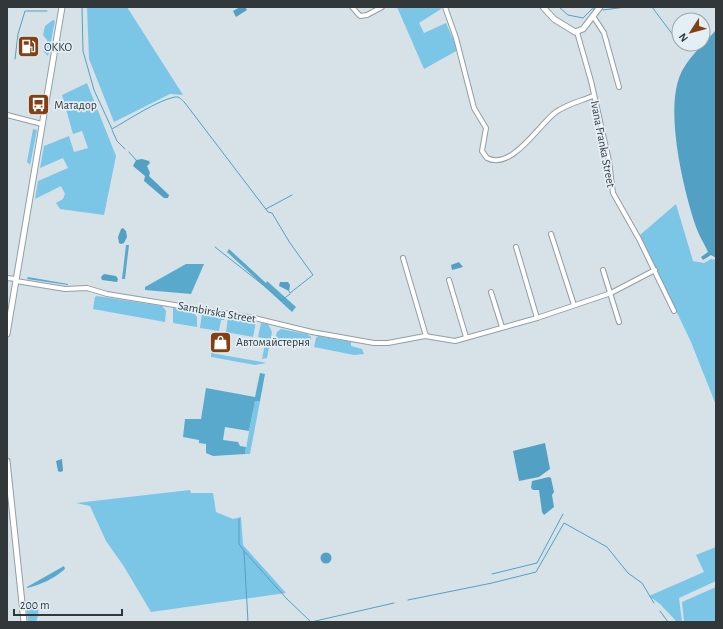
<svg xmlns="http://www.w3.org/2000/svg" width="723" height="629" viewBox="0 0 723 629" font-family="'Alegreya Sans',sans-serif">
<rect width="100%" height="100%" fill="#d6e2e8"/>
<g fill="#7bc5e7">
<path d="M87,7h40l56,88 -13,-1 -56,28 -25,-63z"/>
<path d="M397,7h44v2l-22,14 5,10 22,-10 12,27 -34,19z"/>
<path d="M53,20l2,1 -7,35 -5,-5 3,-3 1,-8 -4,-5 2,-9z"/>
<path d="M87,83l29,73 -12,59 -44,-6 -4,-6 7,-4 2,-5 -4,-8 -26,13 3,-18 30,-13 -5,-10 -23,10 4,-22 25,-10 5,16 14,-4 -6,-17 -9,3 -11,-39z"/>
<path d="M33,129l4,1 -7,35 -3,-3z"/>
<path d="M676,204l17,57 11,2 7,-4 5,1v145l-25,-63 -51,-107z"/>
<path d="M97,296l65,10 4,5 -1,11 -72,-13 2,-12z"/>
<path d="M173,308l20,4 4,5v10l-24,-4z"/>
<path d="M202,313l23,4 -1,3h-3l-2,11 -19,-3z"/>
<path d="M228,317l28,5 -3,15 -27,-5z"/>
<path d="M261,323l7,1 4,8 -5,26 -5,1 4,-20 -8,-2z"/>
<path d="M281,329l26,5 4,3v9l-36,-7 2,-7z"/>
<path d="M318,336l33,6v4l11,3 2,5 -10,1 -40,-8 2,-9z"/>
<path d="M211,353l51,9 4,1 -11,2 -44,-8z"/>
<path d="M255,400l5,1 -10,53h-5z"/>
<path d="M190,490l1,3h22l3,19 17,7 8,-2 2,28 43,48 -135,19 -28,-47 -17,-24 -16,-35 -14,-3z"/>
<path d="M716,547v34l-37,17 3,24h-5l-17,-18 -11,-8 55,-24 -8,-17z"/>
<path d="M716,587v35h-32l-2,-20z"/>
<path d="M26,602c14,0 14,10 10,20h-8z"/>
</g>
<g fill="#59a9cc">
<path d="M126,245h3l-4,34h-3z"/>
<path d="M229,249l37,34 1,-2 29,26 -4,5 -65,-60z"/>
<path d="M186,264h18l-13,30 -46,-4v-3z"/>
<path d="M28,277l40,7v1l-41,-6z"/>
<path d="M260,373l5,1 -5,27h-5l-6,30 -24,-4 -2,13 15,2 2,4 6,1 -1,7 -32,2 -7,-3v-9l-7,-1v-3l-16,-3 2,-18h16l5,-31 49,9z"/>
<path d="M64,566l1,3c-12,10 -22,15 -38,19v-1z"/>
</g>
<g fill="#52a1c4">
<path d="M240,7h5l2,3 -11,7 -3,-6z"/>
<path d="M716,30v228l-5,-3 -8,5 -2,-3 7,-5c-4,-9 -10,-18 -13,-28 -12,-37 -29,-109 -16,-146 6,-18 25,-34 37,-48z"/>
<path d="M142,159l7,2 1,2 -3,3 3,7 -1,3 20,19 -1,3h-4l-20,-17 1,-5 -12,-10 3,-6z"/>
<path d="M123,228l3,3 1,6 -3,6 -3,1 -2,-1 -1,-6 3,-8z"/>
<path d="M459,262l4,5 -11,3 -1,-5z"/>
<path d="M104,274l12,2 2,3 -1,3 -15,-2 -1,-3z"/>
<path d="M280,282h8l2,3 -1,6 -10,-5z"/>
<path d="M545,443l5,26 -11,8 -20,4 -6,-30z"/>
<path d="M62,459l1,12 -3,1 -2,-1 -2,-10z"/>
<path d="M549,477l2,1 3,14 -2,3 2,12 -10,8 -2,-3 -3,-22h-6l-2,-2 1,-7z"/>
<circle cx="326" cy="558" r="5.5"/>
</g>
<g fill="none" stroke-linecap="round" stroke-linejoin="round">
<g stroke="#52a1c4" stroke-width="1">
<path d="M82,7l1,44 11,39 18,39c16,-9 46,-29 63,-32 4,-1 7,3 10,6l83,109 4,1 18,30 23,32 -23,18 -1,-2"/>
<path d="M559,7l9,8 15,3 9,-9h3"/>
<path d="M652,7l27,36"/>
<path d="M603,10l23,-3"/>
<path d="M680,44l2,3"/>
<path d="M15,59l3,-25 7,-23h22"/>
<path d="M112,130l5,11 8,8"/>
<path d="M129,152l7,8"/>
<path d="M266,209l26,-14"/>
<path d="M215,247l67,53 8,-6"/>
<path d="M239,519v25l5,7 4,71"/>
<path d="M244,551l42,47 25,24 83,-19"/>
<path d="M492,574l45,-11 26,-49"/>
<path d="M408,600l84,-17 44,-11 28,-49 43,24 21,26 14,10 12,20"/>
<path d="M660,611l8,11"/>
</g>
<defs>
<g id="minor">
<path d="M352,7l8,9 7,-1 15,-8"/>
<path d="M445,7l11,31 18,70 12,20 -4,23 5,7c25,13 53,-35 69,-46 11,-8 25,-11 37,-16"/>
<path d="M593,16l11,17 15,54"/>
<path d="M577,32l14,49 18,80 4,32 26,46 35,72"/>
<path d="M7,115l35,9"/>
<path d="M551,234l23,71"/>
<path d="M516,247l21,71"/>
<path d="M403,258l23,78"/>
<path d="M603,270l16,52"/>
<path d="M7,278l9,1"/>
<path d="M449,280l17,57"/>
<path d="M16,281l49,8 22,-1 20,6 147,24 58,14 62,11h14l37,-7 30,5 82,-23 74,-25 44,-23"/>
<path d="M491,292l11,35"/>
</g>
<g id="major">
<path d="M543,7l11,12 21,13 8,-3 17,-22"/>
<path d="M7,334l55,-327"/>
<path d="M7,461l17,161"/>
</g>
</defs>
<use href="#minor" stroke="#939ea4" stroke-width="6"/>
<use href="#major" stroke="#939ea4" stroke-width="7"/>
<use href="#minor" stroke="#fff" stroke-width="4"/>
<use href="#major" stroke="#fff" stroke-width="5"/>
</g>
<defs>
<symbol id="fuel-square" viewBox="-11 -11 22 22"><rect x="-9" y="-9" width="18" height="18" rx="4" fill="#844014" stroke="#e3eff5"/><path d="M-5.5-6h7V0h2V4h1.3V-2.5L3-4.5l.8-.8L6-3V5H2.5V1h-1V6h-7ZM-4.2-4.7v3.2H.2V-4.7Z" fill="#fff"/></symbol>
<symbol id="bus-square" viewBox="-11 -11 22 22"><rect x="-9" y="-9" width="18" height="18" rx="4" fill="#844014" stroke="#e3eff5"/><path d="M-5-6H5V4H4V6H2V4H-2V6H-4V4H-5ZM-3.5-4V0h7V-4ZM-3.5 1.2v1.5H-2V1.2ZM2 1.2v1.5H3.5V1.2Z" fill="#fff"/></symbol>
<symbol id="shop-square" viewBox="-11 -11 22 22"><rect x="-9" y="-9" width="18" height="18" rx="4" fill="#844014" stroke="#e3eff5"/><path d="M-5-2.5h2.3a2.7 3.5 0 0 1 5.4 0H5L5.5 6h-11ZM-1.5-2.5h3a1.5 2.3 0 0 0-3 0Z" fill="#fff"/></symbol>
</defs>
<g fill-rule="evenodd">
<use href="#fuel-square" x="16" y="34" width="25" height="25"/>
<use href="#bus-square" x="26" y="92" width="25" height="25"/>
<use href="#shop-square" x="208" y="330" width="25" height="25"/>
</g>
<g text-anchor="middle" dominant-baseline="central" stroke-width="3.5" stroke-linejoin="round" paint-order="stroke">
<g font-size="12" fill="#323739" stroke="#e3eff5" text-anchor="start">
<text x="44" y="47">OKKO</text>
<text x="54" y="105">Матадор</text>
<text x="236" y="342">Автомайстерня</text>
</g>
<g font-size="12" fill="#323739" stroke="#e3eff5">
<text transform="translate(603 144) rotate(79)">Ivana Franka Street</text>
<text transform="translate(217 312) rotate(10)">Sambirska Street</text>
</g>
</g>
<rect width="723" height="629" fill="none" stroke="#323739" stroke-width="16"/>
<g transform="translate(691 32) rotate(234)"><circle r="19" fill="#e3eff5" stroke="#9ca5aa"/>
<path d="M0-3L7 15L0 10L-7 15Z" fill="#844014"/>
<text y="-6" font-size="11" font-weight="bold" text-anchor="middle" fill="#323739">N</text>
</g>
<path d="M14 609v6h108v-6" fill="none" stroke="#323739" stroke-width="2"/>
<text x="20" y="609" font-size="12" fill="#323739" stroke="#e3eff5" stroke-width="3" paint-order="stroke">200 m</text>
</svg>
